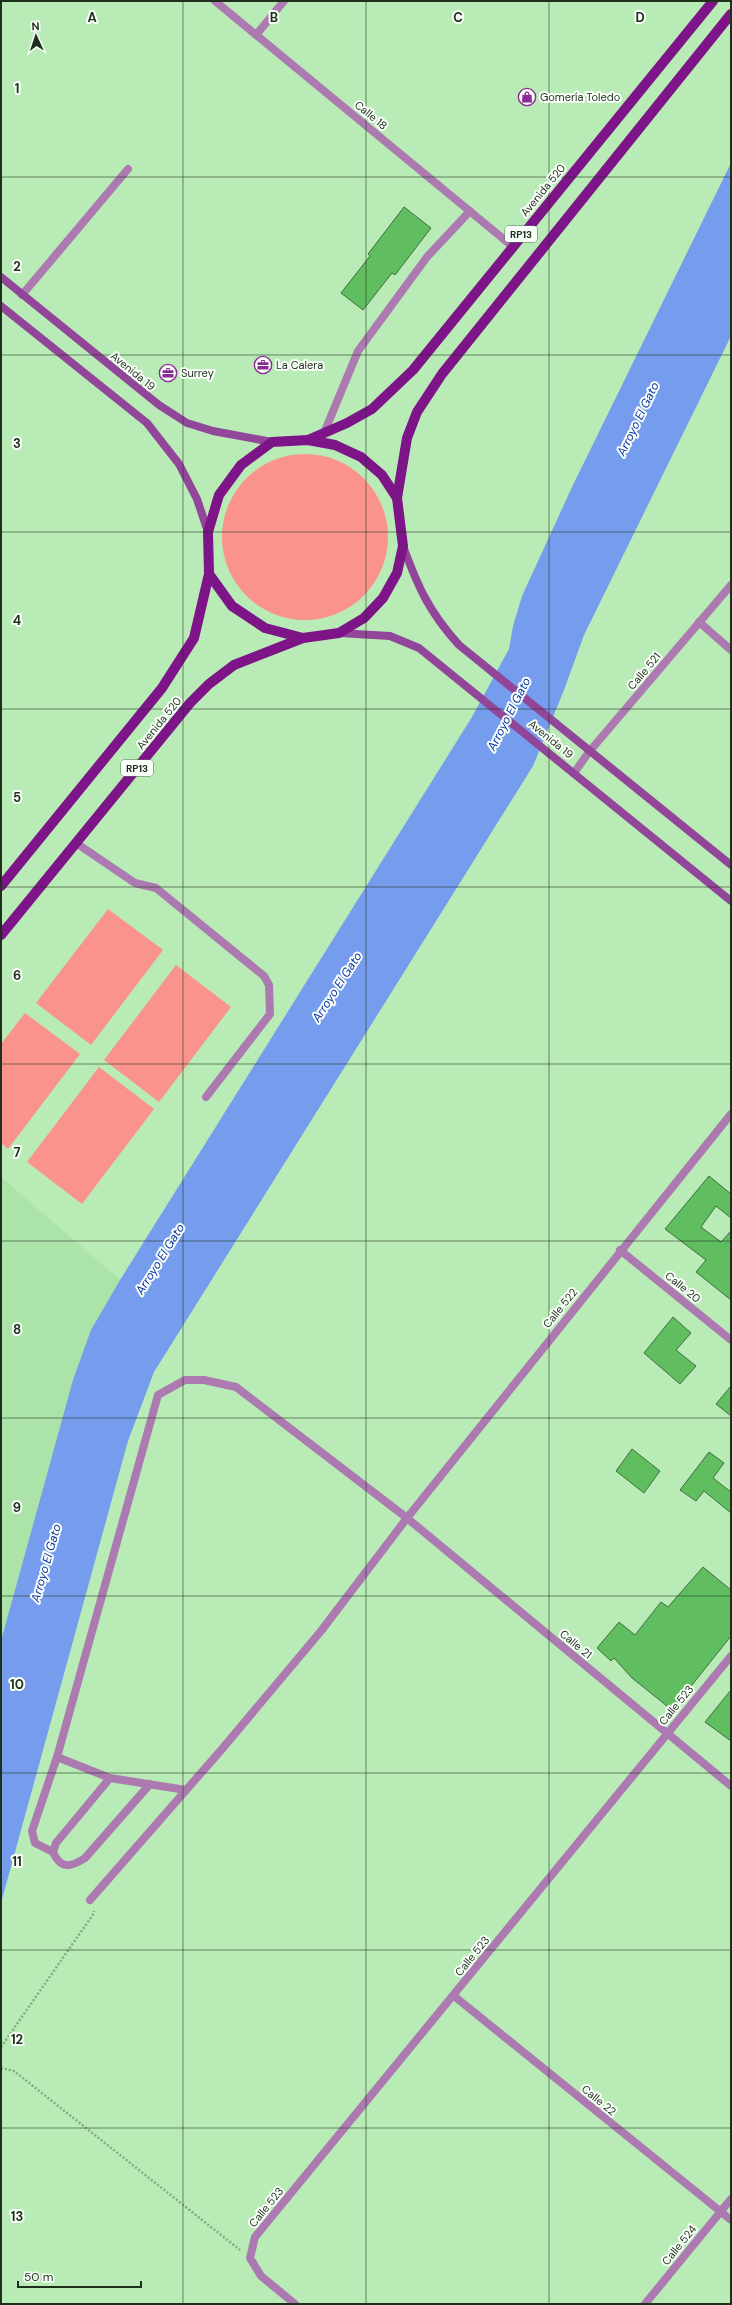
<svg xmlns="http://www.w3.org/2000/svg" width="732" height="2305" viewBox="0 0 732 2305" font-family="'DM Sans',sans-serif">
<rect width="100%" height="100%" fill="#b9ebb7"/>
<path fill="#abe3a9" d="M1,1177l119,103 -29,50 -90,320z"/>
<g fill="#fb938d">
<circle cx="305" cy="537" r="83"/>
<path d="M108,909l55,41 -72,95 -55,-42z"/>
<path d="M176,965l55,42 -72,95 -55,-42z"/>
<path d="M25,1013l55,41 -72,95 -7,-6v-99z"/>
<path d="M99,1067l55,42 -72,95 -55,-42z"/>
</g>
<path fill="#759ced" d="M731,163v173l-147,299 -20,55 -31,76 -379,606 -26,69 -127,462v-262l72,-261 18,-50 29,-50 352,-563 37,-68 4,-23 9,-30 51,-111z"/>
<g fill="#60be61" stroke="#406e40">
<path d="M404,207l27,21 -36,47 -3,-2 -29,37 -22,-17 29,-37 -2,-2z"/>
<path d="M709,1176l22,18v24l-15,-12 -15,21 20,15 10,-11v69l-35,-28 10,-12 -41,-31z"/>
<path d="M673,1317l18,16 -15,17 20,16 -16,18 -36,-31z"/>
<path d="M731,1386v30l-15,-12z"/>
<path d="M632,1449l28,22 -16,22 -28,-22z"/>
<path d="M709,1452l15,11 -11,15 18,14v21l-27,-22 -8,10 -16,-11z"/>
<path d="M703,1567l28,23v46l-59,74 -40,-32 -18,-20 -3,3 -14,-13 22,-26 16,13 26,-33 7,5z"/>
<path d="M731,1690v51l-26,-19z"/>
</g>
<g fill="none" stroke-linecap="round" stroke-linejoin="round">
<g stroke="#83aa81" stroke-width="2.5" stroke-dasharray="2 2" stroke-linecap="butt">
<path d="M1,2047l93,-134v-2"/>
<path d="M1,2068l13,3 226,179"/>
</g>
<g stroke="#ac7ab1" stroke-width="8">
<path d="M324,433l34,-82 69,-94 43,-46"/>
<path d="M76,843l59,40 21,5 108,88 5,9 1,29 -64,83"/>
<path d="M150,1784l-65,74c-14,9 -24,12 -32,-6l3,-9 54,-65 76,12"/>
<path d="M53,1852l-18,-9 -3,-12 25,-74 53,21"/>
</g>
<g stroke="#ac7ab1" stroke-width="8">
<path d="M215,1l297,245"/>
<path d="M256,35l28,-34"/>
<path d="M22,295l106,-126"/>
<path d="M699,622l32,28"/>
<path d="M574,773l15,-21 142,-167"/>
<path d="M620,1250l111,90"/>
<path d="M57,1757l101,-362 27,-15h19l32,7 171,131 324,268"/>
<path d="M90,1900l132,-151 99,-118 86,-113 324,-404"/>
<path d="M454,1996l277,224"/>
<path d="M295,2304l-34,-28 -11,-18 5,-21 476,-581"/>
<path d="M645,2304l86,-105"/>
</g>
<g stroke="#924699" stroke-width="8">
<path d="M1,277l158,128 28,18 26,8 59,11"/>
<path d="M1,306l146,117 32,41 18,35 11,33"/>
<path d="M403,546c15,41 26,66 56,99l272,220"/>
<path d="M339,633l51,3 29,12 312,253"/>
</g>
<g stroke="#7d1588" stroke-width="10">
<path d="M308,440l39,-17 25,-14 41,-39 300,-369"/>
<path d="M397,498l10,-60 10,-26 25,-38 289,-360"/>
<path d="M1,886l161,-198 32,-50 15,-64 -1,-42 11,-37 22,-30 31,-23 36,-2 27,5 26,12 21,18 15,23 6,48 -6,27 -14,25 -19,20 -25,15 -36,5 -38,-10 -33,-22 -23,-32"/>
<path d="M1,935l189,-232 19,-19 25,-19 69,-27"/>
</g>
</g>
<path fill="none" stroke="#1c301c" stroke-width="1" stroke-opacity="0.55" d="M183,1v2303M366,1v2303M549,1v2303M1,177h730M1,355h730M1,532h730M1,709h730M1,887h730M1,1064h730M1,1241h730M1,1418h730M1,1596h730M1,1773h730M1,1950h730M1,2128h730"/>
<defs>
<symbol id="shop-ring" viewBox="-11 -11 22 22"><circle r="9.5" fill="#f9fef9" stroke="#8a2a94" stroke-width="1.5"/><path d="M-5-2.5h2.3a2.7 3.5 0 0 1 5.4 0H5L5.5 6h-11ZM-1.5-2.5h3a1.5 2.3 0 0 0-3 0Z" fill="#8a2a94"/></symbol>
<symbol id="office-ring" viewBox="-11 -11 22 22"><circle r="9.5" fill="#f9fef9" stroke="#8a2a94" stroke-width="1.5"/><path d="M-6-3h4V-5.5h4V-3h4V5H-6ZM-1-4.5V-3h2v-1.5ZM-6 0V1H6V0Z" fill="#8a2a94"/></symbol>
</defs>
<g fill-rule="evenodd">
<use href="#shop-ring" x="517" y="87" width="20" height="20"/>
<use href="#office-ring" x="253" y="355" width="20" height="20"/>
<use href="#office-ring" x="158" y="363" width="20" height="20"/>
</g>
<g text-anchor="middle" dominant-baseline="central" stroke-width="4" stroke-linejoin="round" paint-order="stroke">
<g fill="#f9fef9" stroke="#5e6e5e" stroke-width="1">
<rect x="505" y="226" width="32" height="16" rx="3"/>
<rect x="121" y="760" width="32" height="16" rx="3"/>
</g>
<g font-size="10" font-weight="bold" fill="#1c301c">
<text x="521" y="234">RP13</text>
<text x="137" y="768">RP13</text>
</g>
<g font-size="11" fill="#1c301c" stroke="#f9fef9" text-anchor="start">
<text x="540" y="97">Gomería Toledo</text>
<text x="276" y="365">La Calera</text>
<text x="181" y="373">Surrey</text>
</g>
<g font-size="11" fill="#1c301c" stroke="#f9fef9">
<text transform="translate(371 115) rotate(39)">Calle 18</text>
<text transform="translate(543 190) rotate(-51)">Avenida 520</text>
<text transform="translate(133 371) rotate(39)">Avenida 19</text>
<text transform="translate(644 671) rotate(-50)">Calle 521</text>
<text transform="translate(159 723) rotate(-51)">Avenida 520</text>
<text transform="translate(551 739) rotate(39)">Avenida 19</text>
<text transform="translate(683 1287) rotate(39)">Calle 20</text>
<text transform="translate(560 1308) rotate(-51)">Calle 522</text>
<text transform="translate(576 1644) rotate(40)">Calle 21</text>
<text transform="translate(676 1705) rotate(-51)">Calle 523</text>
<text transform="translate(472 1956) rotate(-51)">Calle 523</text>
<text transform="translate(599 2100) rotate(39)">Calle 22</text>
<text transform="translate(266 2207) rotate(-51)">Calle 523</text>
<text transform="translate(679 2245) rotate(-51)">Calle 524</text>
</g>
<g font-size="12" font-style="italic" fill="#0832a6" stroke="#f9fef9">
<text transform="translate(638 419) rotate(-64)">Arroyo El Gato</text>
<text transform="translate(509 714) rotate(-63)">Arroyo El Gato</text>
<text transform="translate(337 987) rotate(-57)">Arroyo El Gato</text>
<text transform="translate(160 1259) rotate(-58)">Arroyo El Gato</text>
<text transform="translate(46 1563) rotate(-74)">Arroyo El Gato</text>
</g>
</g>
<g font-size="13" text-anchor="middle" font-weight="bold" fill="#1c301c" stroke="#f9fef9" stroke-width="4" stroke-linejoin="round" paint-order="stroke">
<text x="92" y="22">A</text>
<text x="274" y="22">B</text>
<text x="458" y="22">C</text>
<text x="640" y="22">D</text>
<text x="17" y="93">1</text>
<text x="17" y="271">2</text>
<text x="17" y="448">3</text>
<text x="17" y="625">4</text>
<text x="17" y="802">5</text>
<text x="17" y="980">6</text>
<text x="17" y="1157">7</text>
<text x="17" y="1334">8</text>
<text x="17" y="1512">9</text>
<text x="17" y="1689">10</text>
<text x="17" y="1866">11</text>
<text x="17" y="2044">12</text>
<text x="17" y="2221">13</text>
</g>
<rect width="732" height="2305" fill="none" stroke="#1c301c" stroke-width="4"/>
<g transform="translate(36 36) rotate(357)" stroke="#f9fef9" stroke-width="3" paint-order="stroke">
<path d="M0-3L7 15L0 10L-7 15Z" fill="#1c301c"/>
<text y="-6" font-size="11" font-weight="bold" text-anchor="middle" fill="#1c301c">N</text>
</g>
<path d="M18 2281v6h123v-6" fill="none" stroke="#1c301c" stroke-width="2"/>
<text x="24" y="2281" font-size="12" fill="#1c301c" stroke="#f9fef9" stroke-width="3" paint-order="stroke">50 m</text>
</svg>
